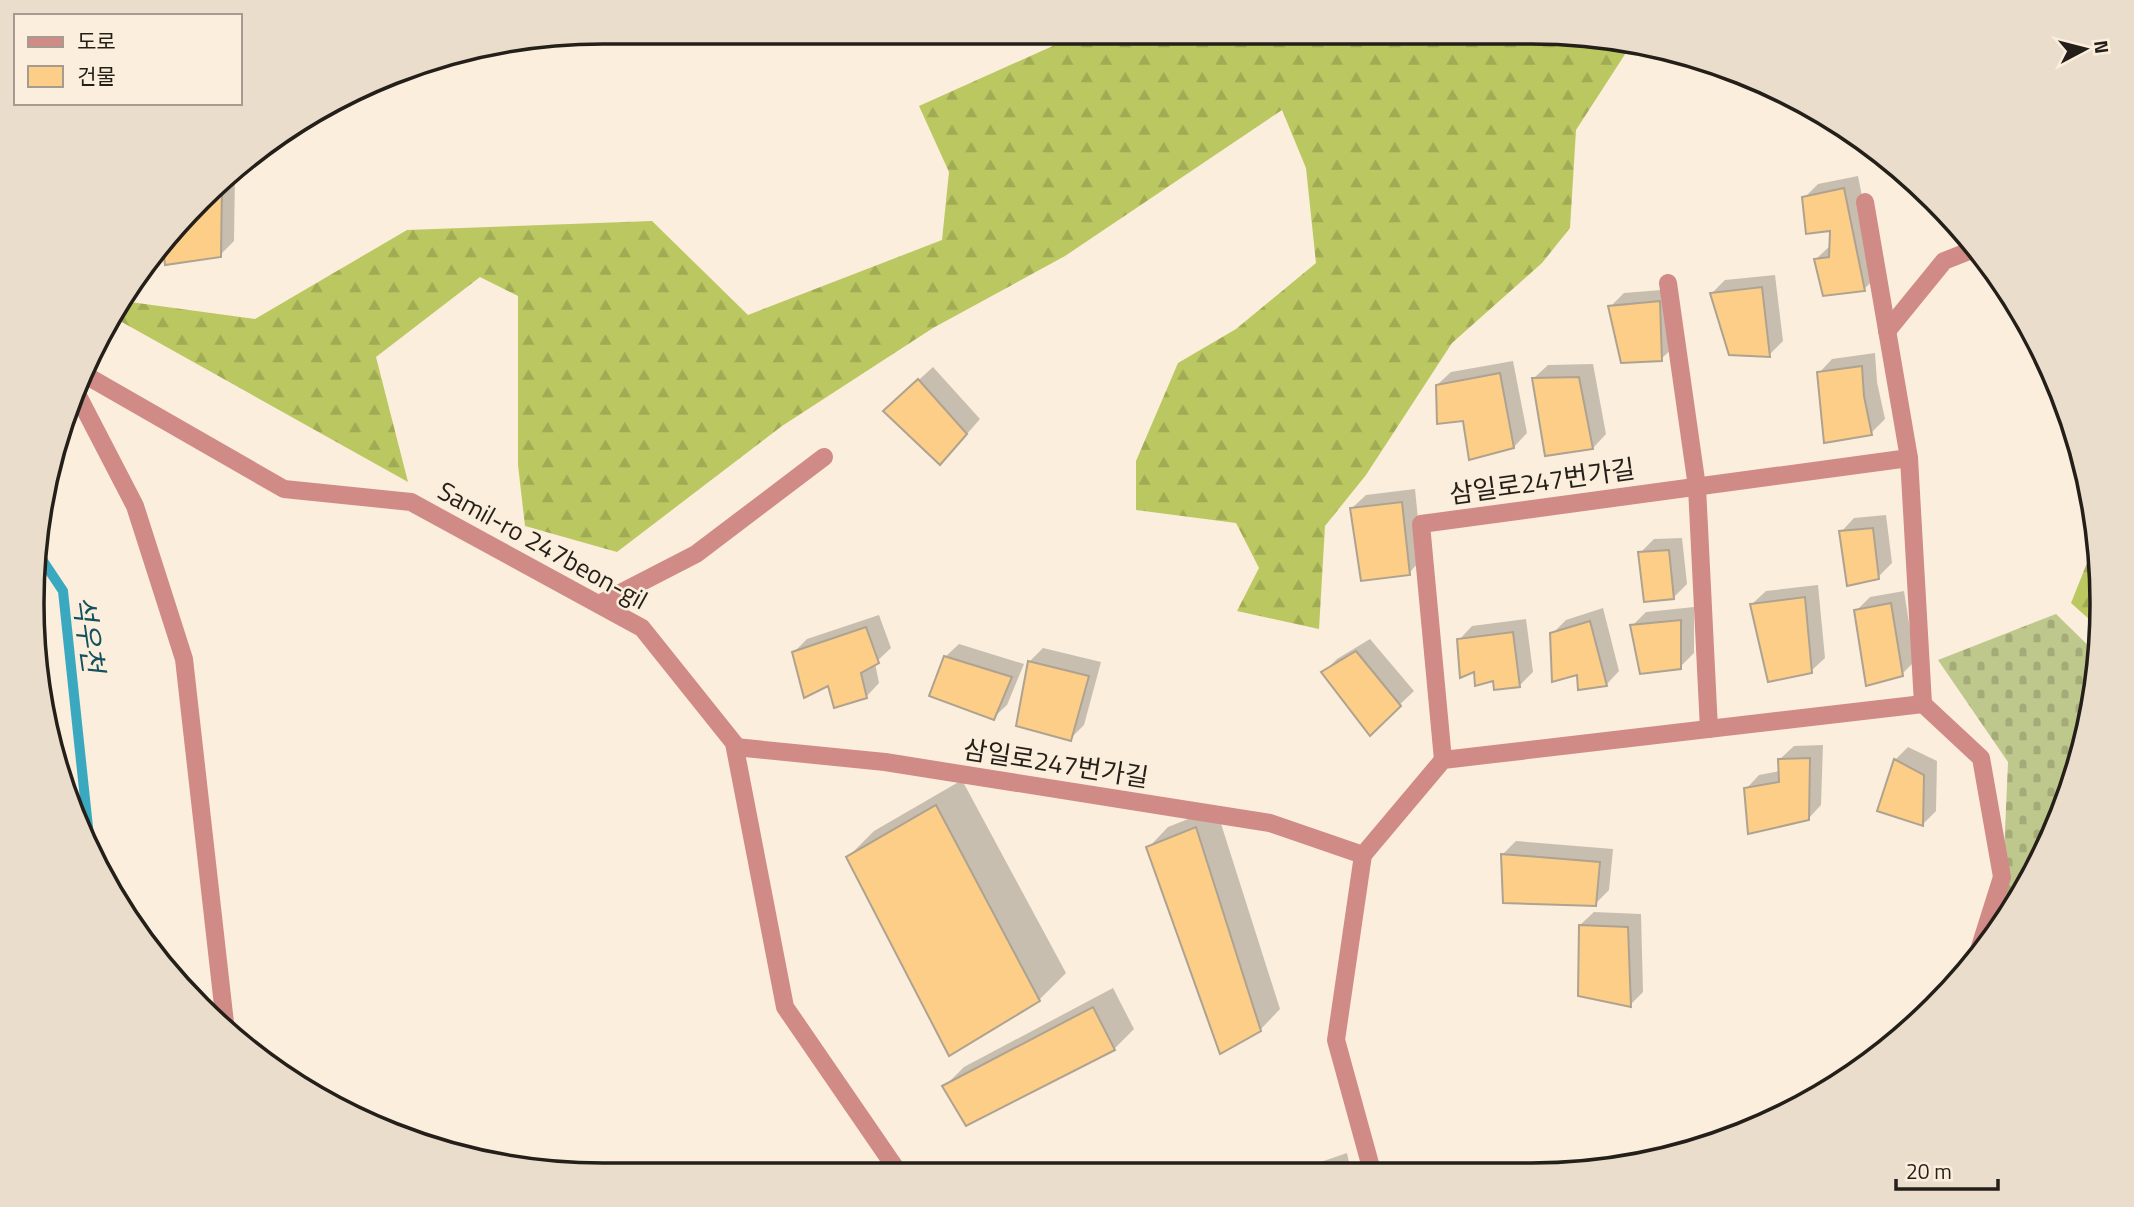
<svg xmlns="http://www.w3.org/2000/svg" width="2134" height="1207" viewBox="0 0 2134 1207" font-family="'Titillium Web','Noto Sans KR',sans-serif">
<defs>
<pattern id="forest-firs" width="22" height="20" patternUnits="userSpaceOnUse" patternTransform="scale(1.75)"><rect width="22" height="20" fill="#bbc861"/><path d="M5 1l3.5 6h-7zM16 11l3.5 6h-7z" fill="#a1ab54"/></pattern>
<pattern id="cemetery-stones" width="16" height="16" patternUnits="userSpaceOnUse" patternTransform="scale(1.75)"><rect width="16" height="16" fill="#bfc88c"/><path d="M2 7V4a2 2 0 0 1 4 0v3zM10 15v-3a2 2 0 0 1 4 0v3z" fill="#a4ab78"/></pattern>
</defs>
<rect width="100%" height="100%" fill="#fbeedc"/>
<g fill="url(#forest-firs)">
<path d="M1084,32l483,1 64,12 -55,85 -6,98 -28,35 -90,80 -86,132 -41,51 -6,103 -82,-18 22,-43 -23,-45 -100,-13v-49l42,-98 58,-34 80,-66 -10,-95 -24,-58 -217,146 -132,72 -151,98 -165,126 -92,-26 -7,-61v-169l-38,-19 -104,80 32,125 -288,-161 10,-19 125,17 152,-89 245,-9 96,94 194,-75 7,-68 -30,-66z"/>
<path d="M2098,543l3,23 -2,62 -28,-25 22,-55z"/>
</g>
<path fill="url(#cemetery-stones)" d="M2056,614l42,41v24l-26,109 -46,102 -25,32 7,-160 -70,-102z"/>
<g fill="#0003">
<path d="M235,171l-1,70 -14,14 -56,-8z"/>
<path d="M1858,176l20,100 -14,13 -48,-30 15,-14 1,-16 -28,-31 14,-14z"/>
<path d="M1775,275l8,66 -14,14 -57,-62 13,-13z"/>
<path d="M1673,289l2,57 -14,13 -51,-52 14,-14z"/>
<path d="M1875,353l2,29 8,37 -14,14 -52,-60 13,-14z"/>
<path d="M1513,361l14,72 -13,14 -50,-28 -27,-34 14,-13z"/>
<path d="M1593,364l13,70 -13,14 -59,-70 14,-13z"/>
<path d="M933,367l47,52 -27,31 -54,-52z"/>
<path d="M1415,489l7,70 -13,14 -57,-65 14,-13z"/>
<path d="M1886,515l6,48 -14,14 -37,-45 13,-14z"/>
<path d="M1682,538l5,46 -14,14 -33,-45 14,-14z"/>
<path d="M1818,585l7,73 -14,13 -59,-67 14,-13z"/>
<path d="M1904,591l11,70 -13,13 -46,-63 14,-14z"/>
<path d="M1694,607v46l-14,14 -48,-41 14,-14z"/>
<path d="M1603,608l16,63 -13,14 -27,-13 -27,-38 14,-14z"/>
<path d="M879,615l12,33 -16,15 4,20 -13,14 -37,-14 -35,-31 13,-13z"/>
<path d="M1526,619l7,53 -13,13 -25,-6 -19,-9 -17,-30 13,-14z"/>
<path d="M1370,639l44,52 -44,42 -46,-61 13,-13z"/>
<path d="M959,644l65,20 -17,41 -14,13 -48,-61z"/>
<path d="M1043,648l58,14 -17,63 -14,14 -41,-77z"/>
<path d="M1823,745l-2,60 -13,14 -62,-30 13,-14 21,-4v-12l14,-13z"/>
<path d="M1908,747l29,14 -1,50 -13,13 -28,-64z"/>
<path d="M962,780l104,193 -27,27 -89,53 -102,-196 26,-26z"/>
<path d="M1216,808l64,201 -20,21 -112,-182 20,-21z"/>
<path d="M1516,841l97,8 -4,41 -14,14 -93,-49z"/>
<path d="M1594,912l47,2 2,78 -13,13 -50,-80z"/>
<path d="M1113,988l21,41 -20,20 -170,38 20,-20z"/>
<path d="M1347,1153l4,19h-44l8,-8z"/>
</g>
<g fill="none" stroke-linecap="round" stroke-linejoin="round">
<path stroke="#3aa9c0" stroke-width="10" d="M41,558l22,33 27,255"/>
</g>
<g fill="#fdce87" stroke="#aea291" stroke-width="2">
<path d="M222,185l-1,72 -56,8 -2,-17z"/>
<path d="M1844,188l21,103 -42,5 -9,-37 15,-2 1,-26 -24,3 -4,-37z"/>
<path d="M1762,287l8,70 -41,-2 -19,-62z"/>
<path d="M1660,301l2,60 -41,2 -13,-57z"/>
<path d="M1862,366l2,30 8,39 -48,8 -7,-71z"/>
<path d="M1500,373l14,75 -45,12 -6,-39 -26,3 -1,-39z"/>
<path d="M1579,377l14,72 -48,7 -13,-78z"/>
<path d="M918,379l49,55 -27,31 -57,-54z"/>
<path d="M1402,502l8,73 -49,6 -11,-73z"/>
<path d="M1873,528l6,51 -32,7 -8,-55z"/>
<path d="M1669,550l5,49 -30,3 -6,-50z"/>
<path d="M1805,597l7,76 -44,9 -18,-78z"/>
<path d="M1891,603l12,73 -37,10 -12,-76z"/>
<path d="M1681,620v49l-41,5 -10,-49z"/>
<path d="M1590,621l17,65 -29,4 -1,-15 -25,7 -2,-49z"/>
<path d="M866,627l13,36 -18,10 6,25 -33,10 -6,-22 -24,12 -12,-46z"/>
<path d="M1513,632l7,55 -26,3 -1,-9 -18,5 -1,-14 -14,6 -3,-39z"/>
<path d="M1356,651l45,55 -31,30 -49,-64z"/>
<path d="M944,656l68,21 -18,43 -65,-24z"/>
<path d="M1028,661l61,15 -18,65 -55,-15z"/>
<path d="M1810,758l-1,62 -61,14 -4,-46 35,-6 -1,-23z"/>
<path d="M1894,759l30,16 -1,51 -46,-15z"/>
<path d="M936,805l104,196 -91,55 -103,-199z"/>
<path d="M1196,827l65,204 -41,23 -74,-207z"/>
<path d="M1501,854l99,8 -4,44 -93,-3z"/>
<path d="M1579,925l49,2 3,80 -53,-11z"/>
<path d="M1093,1007l22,43 -149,76 -24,-40z"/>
</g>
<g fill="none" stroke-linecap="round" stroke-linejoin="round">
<g stroke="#d08b86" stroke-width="18">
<path d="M1887,331l57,-70 33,-13"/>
<path d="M599,604l97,-50 128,-97"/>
<path d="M1923,704l58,54 21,119 -23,73"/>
</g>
<g stroke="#d08b86" stroke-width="18">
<path d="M1668,283l29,204 12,242"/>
<path d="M87,376l197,113 127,13 231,126 92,115 51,264 114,166"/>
<path d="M78,396l57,110 49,153 41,364"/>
<path d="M735,747l150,15 385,61 93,32 80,-95 480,-56 -14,-246 -44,-256"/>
<path d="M1443,760l-22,-236 488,-66"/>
<path d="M1363,855l-27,185 36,131"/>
</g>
</g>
<g text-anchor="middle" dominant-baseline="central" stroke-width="5" stroke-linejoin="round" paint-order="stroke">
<g font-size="26" fill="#241f19" stroke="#fbeedc">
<text transform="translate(1542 481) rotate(-8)">삼일로247번가길</text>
<text transform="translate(543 545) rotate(29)">Samil-ro 247beon-gil</text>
<text transform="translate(1056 763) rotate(9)">삼일로247번가길</text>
</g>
<g font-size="28" font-style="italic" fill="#12515d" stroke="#fbeedc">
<text transform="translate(89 634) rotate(82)">석우천</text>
</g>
</g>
<path d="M0 0H2134V1207H0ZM603 44H1531A559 559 0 0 1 2090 603V604A559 559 0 0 1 1531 1163H603A559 559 0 0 1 44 604V603A559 559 0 0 1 603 44Z" fill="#eaddcc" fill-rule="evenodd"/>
<path fill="none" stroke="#241f19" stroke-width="3.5" d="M603 44H1531A559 559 0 0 1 2090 603V604A559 559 0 0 1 1531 1163H603A559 559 0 0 1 44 604V603A559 559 0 0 1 603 44Z"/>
<rect x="14" y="14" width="228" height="91" fill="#fbeedc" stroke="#a59b8e" stroke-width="2"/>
<rect x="28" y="37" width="35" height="10" fill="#d08b86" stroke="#a59b8e" stroke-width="2"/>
<text x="77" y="49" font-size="21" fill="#241f19">도로</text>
<rect x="28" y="66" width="35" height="21" fill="#fdce87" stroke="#a59b8e" stroke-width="2"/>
<text x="77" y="84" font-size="21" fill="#241f19">건물</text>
<g transform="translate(2085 49) rotate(83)" stroke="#fbeedc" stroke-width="5" paint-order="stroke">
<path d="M0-5L12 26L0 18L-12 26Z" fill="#241f19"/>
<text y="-10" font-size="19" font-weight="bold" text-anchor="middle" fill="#241f19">N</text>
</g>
<path d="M1896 1179v10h102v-10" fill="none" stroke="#241f19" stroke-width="3.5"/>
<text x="1906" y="1179" font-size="21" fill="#241f19" stroke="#fbeedc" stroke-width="5" paint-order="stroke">20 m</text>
</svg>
